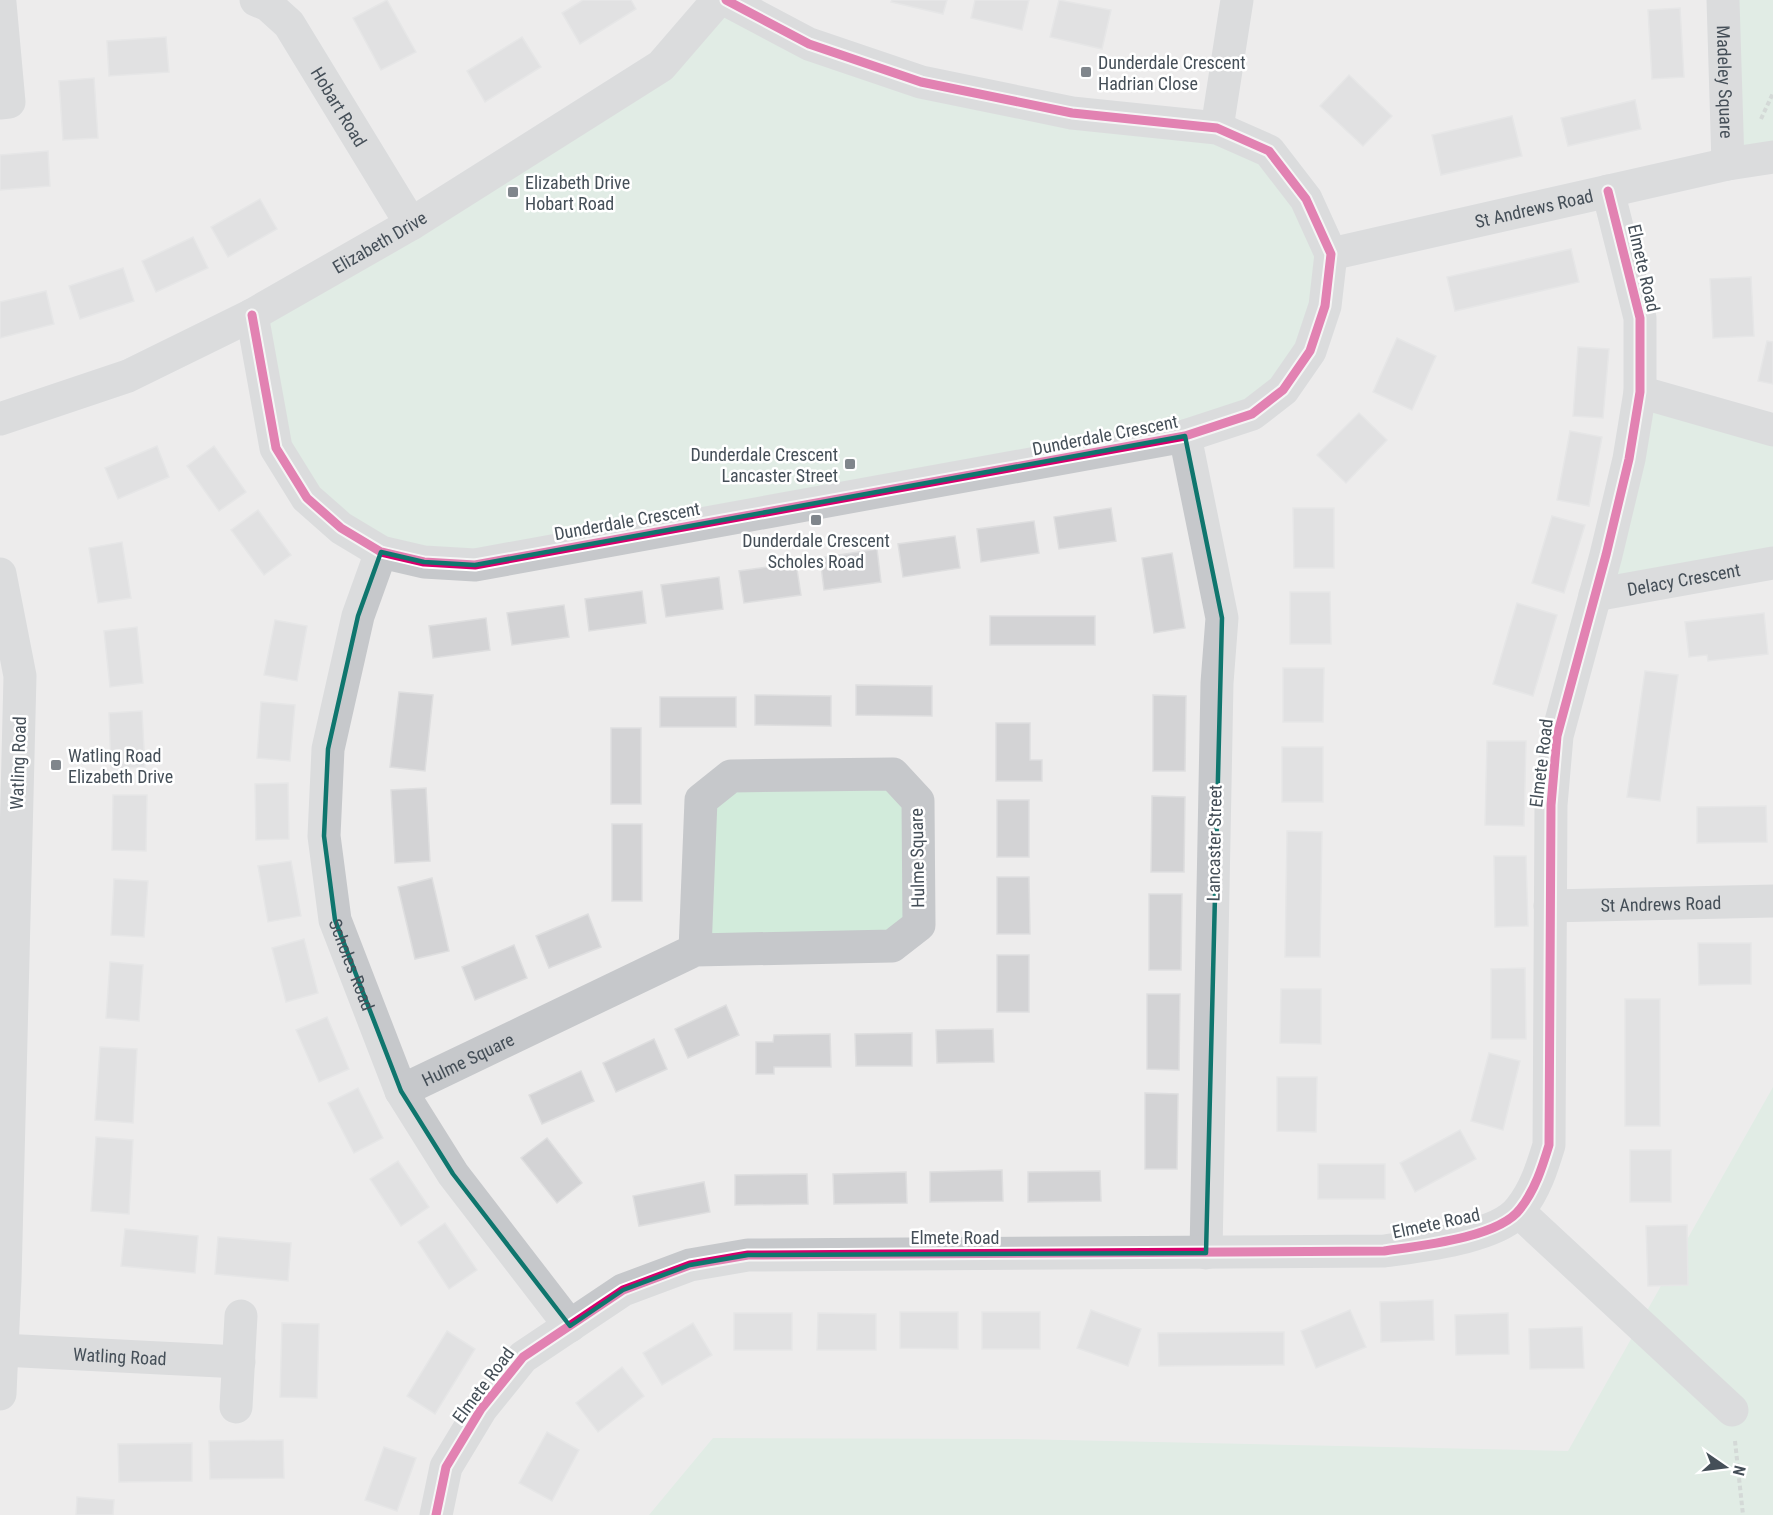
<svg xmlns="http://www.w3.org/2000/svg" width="1773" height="1515" viewBox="0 0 1773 1515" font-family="'Roboto Condensed',sans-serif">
<rect width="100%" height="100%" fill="#edecec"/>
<g fill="#d2ebdb">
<path d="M718,0l91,44 408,84 89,71 19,107 -73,108 -828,148 -117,-64 -55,-183 408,-249z"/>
<path d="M1723,0h50v157l-45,7z"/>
<path d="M1640,392l133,38v133l-178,32z"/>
<path d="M893,774l25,27 1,124 -27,21 -197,4 6,-150 30,-24z"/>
<path d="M1773,1087v428h-1124l64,-77 301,1 554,12z"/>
</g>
<g fill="#d3d3d5" stroke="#dededf" stroke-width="1.5">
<path d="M387,0l29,52 -35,18 -28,-52z"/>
<path d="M583,0h48l5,9 -56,35 -18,-31z"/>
<path d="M892,0h55l-4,14 -52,-12z"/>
<path d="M975,0h54l-7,30 -51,-12z"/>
<path d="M1059,0l52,10 -9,39 -52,-12z"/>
<path d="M1680,8l4,69 -32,2 -4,-69z"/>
<path d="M166,37l3,35 -60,4 -2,-35z"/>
<path d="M522,37l19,30 -56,35 -18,-31z"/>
<path d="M1349,75l43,41 -29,30 -43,-40z"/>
<path d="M94,78l4,60 -35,2 -4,-59z"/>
<path d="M1635,100l6,29 -73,17 -7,-28z"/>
<path d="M1512,116l10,40 -81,19 -9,-40z"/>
<path d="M48,151l2,35 -50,4v-35z"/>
<path d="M260,199l17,30 -49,28 -17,-30z"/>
<path d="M193,237l15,31 -52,24 -14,-31z"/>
<path d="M1571,249l8,33 -124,29 -8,-34z"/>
<path d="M123,268l11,33 -54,18 -11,-33z"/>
<path d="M1751,277l3,59 -41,2 -3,-59z"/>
<path d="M46,291l8,33 -54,14v-36z"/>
<path d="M1397,338l39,18 -24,54 -39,-18z"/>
<path d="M1767,341l6,1v42l-15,-3z"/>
<path d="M1578,347l31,2 -6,69 -30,-2z"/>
<path d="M1359,413l28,27 -41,43 -29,-28z"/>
<path d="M1570,431l32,6 -13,69 -32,-6z"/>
<path d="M157,446l12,31 -51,22 -13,-31z"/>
<path d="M214,446l32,46 -27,19 -32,-45z"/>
<path d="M1111,508l5,33 -57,8 -5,-32z"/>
<path d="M1293,508h41v60h-40z"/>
<path d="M258,510l33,45 -27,20 -33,-45z"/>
<path d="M1552,516l33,9 -21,68 -32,-10z"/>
<path d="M1034,521l5,32 -58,9 -4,-33z"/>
<path d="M955,536l5,32 -57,9 -5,-33z"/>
<path d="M122,542l9,56 -33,5 -9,-55z"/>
<path d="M877,549l4,33 -57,8 -4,-32z"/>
<path d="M1172,553l13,75 -31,5 -12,-75z"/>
<path d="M796,563l5,32 -57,8 -5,-32z"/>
<path d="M719,577l4,32 -57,8 -5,-32z"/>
<path d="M642,591l4,32 -57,8 -4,-32z"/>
<path d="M1290,592h40l1,52h-41z"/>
<path d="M1517,603l40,12 -24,81 -40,-12z"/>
<path d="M564,605l5,32 -57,8 -5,-32z"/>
<path d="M1764,613l4,41 -60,7 -1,-6 -18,2 -4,-35z"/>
<rect x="990" y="616" width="105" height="29"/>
<path d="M486,618l4,32 -57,8 -4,-32z"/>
<path d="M275,620l32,6 -10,55 -33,-6z"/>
<path d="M137,627l6,56 -33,4 -6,-56z"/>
<path d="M1283,668h41l-1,54h-40z"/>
<path d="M1645,671l33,4 -18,126 -33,-4z"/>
<path d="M856,685l76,1v30l-76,-1z"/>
<path d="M399,692l34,3 -8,76 -35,-4z"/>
<path d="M755,695l76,1v30l-76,-1z"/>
<path d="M1153,695l33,1 -1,75h-32z"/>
<rect x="660" y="697" width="76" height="30"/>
<path d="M261,702l34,3 -5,56 -33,-3z"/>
<path d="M142,711l3,56 -34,2 -2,-56z"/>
<path d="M996,723h34v37h12v21h-46z"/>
<rect x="611" y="728" width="30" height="76"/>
<path d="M1487,741h39l-2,85 -39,-1z"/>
<rect x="1282" y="747" width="41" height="55"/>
<path d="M288,783l1,56 -33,1 -1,-56z"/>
<path d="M426,788l4,73 -35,2 -4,-73z"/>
<path d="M113,795h34l-1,56 -34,-1z"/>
<path d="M1152,796l33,1 -1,75h-33z"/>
<rect x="997" y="800" width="32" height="57"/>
<path d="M1766,806l1,36 -70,1v-36z"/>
<rect x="612" y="824" width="30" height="77"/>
<path d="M1287,831l35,1 -2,125h-35z"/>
<path d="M1494,856h32l2,70 -33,1z"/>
<path d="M291,861l10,55 -33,6 -10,-56z"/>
<path d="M997,877h32l1,57h-33z"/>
<path d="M432,878l17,73 -34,8 -17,-72z"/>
<path d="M114,879l34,2 -4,56 -33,-2z"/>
<path d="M1149,894h33l-1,76h-32z"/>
<path d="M588,914l13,33 -52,21 -13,-32z"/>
<path d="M304,939l14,54 -32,9 -14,-54z"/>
<path d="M1698,943h53v41l-52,1z"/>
<path d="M514,945l13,33 -52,22 -13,-33z"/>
<rect x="997" y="955" width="32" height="57"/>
<path d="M110,962l33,3 -4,56 -33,-3z"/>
<path d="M1525,968l1,71h-35v-70z"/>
<path d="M1281,989h40v55l-41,-1z"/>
<path d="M1147,994h33l-1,76 -32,-1z"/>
<rect x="1625" y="999" width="35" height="127"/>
<path d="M726,1005l13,30 -51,23 -13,-29z"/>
<path d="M327,1017l22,52 -30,13 -23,-52z"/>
<path d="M993,1029l1,33 -57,1 -1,-33z"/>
<path d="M912,1033v33h-56l-1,-32z"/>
<path d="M830,1034l1,33h-57v7h-18v-32h17l1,-7z"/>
<path d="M654,1039l13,30 -51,23 -13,-29z"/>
<path d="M100,1047l37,2 -4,74 -38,-3z"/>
<path d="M1489,1053l31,8 -17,69 -32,-9z"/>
<path d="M581,1071l13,30 -52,23 -13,-29z"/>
<path d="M1277,1077h40l-1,55 -39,-1z"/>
<path d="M358,1088l25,50 -29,15 -26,-50z"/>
<path d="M1145,1093l33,1 -1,75h-32z"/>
<path d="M1460,1130l16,29 -61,33 -15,-29z"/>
<path d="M96,1137l37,3 -4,74 -38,-3z"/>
<path d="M547,1138l35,45 -25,20 -36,-45z"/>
<rect x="1630" y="1150" width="41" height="52"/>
<path d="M398,1161l31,46 -28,19 -31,-47z"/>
<rect x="1318" y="1164" width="67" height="35"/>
<path d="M1002,1170l1,31 -73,1v-30z"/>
<path d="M1100,1171l1,30 -73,1v-30z"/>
<path d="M906,1172l1,31 -73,1 -1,-30z"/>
<path d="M807,1174l1,30 -73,1v-30z"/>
<path d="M704,1182l6,30 -71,14 -6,-30z"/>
<path d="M445,1223l32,47 -28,19 -31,-47z"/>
<path d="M1687,1225l1,60 -40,1 -2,-60z"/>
<path d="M125,1229l73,7 -3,37 -74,-7z"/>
<path d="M218,1237l73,6 -3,38 -73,-7z"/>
<path d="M1433,1300l1,40 -53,2 -1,-40z"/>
<path d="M1091,1310l50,19 -13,37 -51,-18z"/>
<path d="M1350,1310l16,37 -50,21 -15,-37z"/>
<path d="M900,1312h58v37l-58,-1z"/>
<rect x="982" y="1312" width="58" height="37"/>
<rect x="734" y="1313" width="58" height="37"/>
<path d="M818,1313l58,1v36h-59z"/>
<path d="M1508,1313l1,41 -53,1 -1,-40z"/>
<path d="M282,1323l37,1 -2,74 -37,-1z"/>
<path d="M693,1323l19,32 -50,30 -19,-32z"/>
<path d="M1582,1327l2,41 -54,1 -1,-40z"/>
<path d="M447,1331l28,18 -40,65 -28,-18z"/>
<path d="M1284,1332v33l-125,1 -1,-33z"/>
<path d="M622,1367l22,29 -46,36 -22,-29z"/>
<path d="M547,1432l32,18 -27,51 -33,-18z"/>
<path d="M283,1440l1,38 -74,1 -1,-38z"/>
<path d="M192,1443v38l-73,1 -1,-38z"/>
<path d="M384,1447l32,11 -19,53 -32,-11z"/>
<path d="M77,1497l37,3 -1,15h-37z"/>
</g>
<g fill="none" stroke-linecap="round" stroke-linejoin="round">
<g stroke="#b5c0bc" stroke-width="4" stroke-dasharray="4.5 3" stroke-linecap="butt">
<path d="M1761,119l12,-26"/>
<path d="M1735,1441l8,74"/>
</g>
<g stroke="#c6c8cb" stroke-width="33">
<path id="s1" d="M256,0l12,5 21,19 122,200"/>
<path id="s2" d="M1723,0l5,164"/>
<path d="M0,3l9,99 -9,1"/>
<path d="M1217,128l20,-128"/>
<path id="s3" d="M1331,254l397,-90 45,-7"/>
<path d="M252,315l24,133 31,50 34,30 40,24 43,10 51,3 710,-129 67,-22 31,-24 27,-39 15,-45 6,-52 -25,-55 -37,-48 -52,-23 -145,-15 -151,-31 -112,-38 -83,-44"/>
<path d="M1640,392l133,38"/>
<path id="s4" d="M0,419l128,-43 124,-61 159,-91 250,-158 57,-66"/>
<path d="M1185,436l37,182 -5,65 -11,570"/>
<path id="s5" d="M381,552l-23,64 -30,133 -4,87 11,84 66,171 52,83 117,152"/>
<path d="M0,574l20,102 -15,605 -5,113"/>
<path id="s6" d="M1595,595l178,-32"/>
<path id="s7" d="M1550,906l223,-5"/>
<path id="s8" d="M401,1091l294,-141 197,-4 27,-21 -1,-124 -25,-27 -162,2 -30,24 -6,150"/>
<path d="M1519,1212l213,198"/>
<path id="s9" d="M2,1350l237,12"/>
<path d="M236,1407l5,-91"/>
<path d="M436,1515l10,-48 35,-58 42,-52 100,-67 67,-25 58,-10 636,-4c34,-5 115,-13 136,-42 15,-19 22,-41 29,-64l2,-340 6,-69 49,-181 23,-96 11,-67v-74l-32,-127"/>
</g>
<defs>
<g id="cycleway">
<path d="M252,315l24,133 31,50 34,30 40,24 43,10 51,3 710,-129 67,-22 31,-24 27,-39 15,-45 6,-52 -25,-55 -37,-48 -52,-23 -145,-15 -151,-31 -112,-38 -83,-44"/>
<path d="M436,1515l10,-48 35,-58 42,-52 100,-67 67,-25 58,-10 636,-4c34,-5 115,-13 136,-42 15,-19 22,-41 29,-64l2,-340 6,-69 49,-181 23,-96 11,-67v-74l-32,-127"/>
</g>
</defs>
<use href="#cycleway" stroke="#fff" stroke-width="13"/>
<use href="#cycleway" stroke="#d6006c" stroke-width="9"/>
</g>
<path d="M0 0H1773V1515H0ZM1185,436l37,182 -16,635 -458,2 -58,10 -67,25 -53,36 -117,-152 -52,-83 -66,-171 -11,-84 4,-87 30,-133 23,-64 43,10 51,3z" fill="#edecec" fill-opacity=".55" fill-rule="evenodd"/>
<path fill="none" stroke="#0f766e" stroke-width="4.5" stroke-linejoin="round" d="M1185,436l37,182 -16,635 -458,2 -58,10 -67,25 -53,36 -117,-152 -52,-83 -66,-171 -11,-84 4,-87 30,-133 23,-64 43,10 51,3z"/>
<g fill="#80868c" stroke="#fff" stroke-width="2">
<rect x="1080" y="66" width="12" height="12" rx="3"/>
<rect x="507" y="186" width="12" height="12" rx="3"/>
<rect x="844" y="458" width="12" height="12" rx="3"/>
<rect x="810" y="514" width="12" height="12" rx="3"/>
<rect x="50" y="759" width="12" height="12" rx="3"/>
</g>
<g text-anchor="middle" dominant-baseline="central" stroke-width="5" stroke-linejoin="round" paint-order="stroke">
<g font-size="18" fill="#454f58" stroke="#fff" text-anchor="start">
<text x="1098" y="62">Dunderdale Crescent<tspan x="1098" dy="21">Hadrian Close</tspan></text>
<text x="525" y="182">Elizabeth Drive<tspan x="525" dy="21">Hobart Road</tspan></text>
<text x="838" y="454" text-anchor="end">Dunderdale Crescent<tspan x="838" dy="21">Lancaster Street</tspan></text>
<text x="816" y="540" text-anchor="middle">Dunderdale Crescent<tspan x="816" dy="21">Scholes Road</tspan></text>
<text x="68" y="755">Watling Road<tspan x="68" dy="21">Elizabeth Drive</tspan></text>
</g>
<g font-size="18" fill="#454f58" stroke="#fff">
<text stroke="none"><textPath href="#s2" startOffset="82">Madeley Square</textPath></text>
<text stroke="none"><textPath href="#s1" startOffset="138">Hobart Road</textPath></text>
<text stroke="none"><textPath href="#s3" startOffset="208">St Andrews Road</textPath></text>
<text stroke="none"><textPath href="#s4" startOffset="420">Elizabeth Drive</textPath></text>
<text transform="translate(1644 268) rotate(77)">Elmete Road</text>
<text transform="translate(1105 435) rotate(-11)">Dunderdale Crescent</text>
<text transform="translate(627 521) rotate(-10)">Dunderdale Crescent</text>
<text stroke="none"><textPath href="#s6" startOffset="90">Delacy Crescent</textPath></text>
<text transform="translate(18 763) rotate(-88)">Watling Road</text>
<text transform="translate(1541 763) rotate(-83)">Elmete Road</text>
<text transform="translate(1214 843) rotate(-89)">Lancaster Street</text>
<text transform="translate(917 858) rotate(-91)">Hulme Square</text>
<text stroke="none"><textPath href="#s7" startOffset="111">St Andrews Road</textPath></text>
<text stroke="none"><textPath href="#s5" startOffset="424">Scholes Road</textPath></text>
<text stroke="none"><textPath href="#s8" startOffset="74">Hulme Square</textPath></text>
<text transform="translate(1436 1223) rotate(-12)">Elmete Road</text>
<text x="955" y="1237">Elmete Road</text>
<text stroke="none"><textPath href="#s9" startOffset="118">Watling Road</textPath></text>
<text transform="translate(483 1385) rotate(-53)">Elmete Road</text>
</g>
</g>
<g transform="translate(1725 1467) rotate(104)" stroke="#ffffff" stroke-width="4.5" paint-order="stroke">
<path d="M0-4.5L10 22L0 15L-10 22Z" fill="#454f58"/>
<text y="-9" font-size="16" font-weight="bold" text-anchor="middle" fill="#454f58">N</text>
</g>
</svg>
